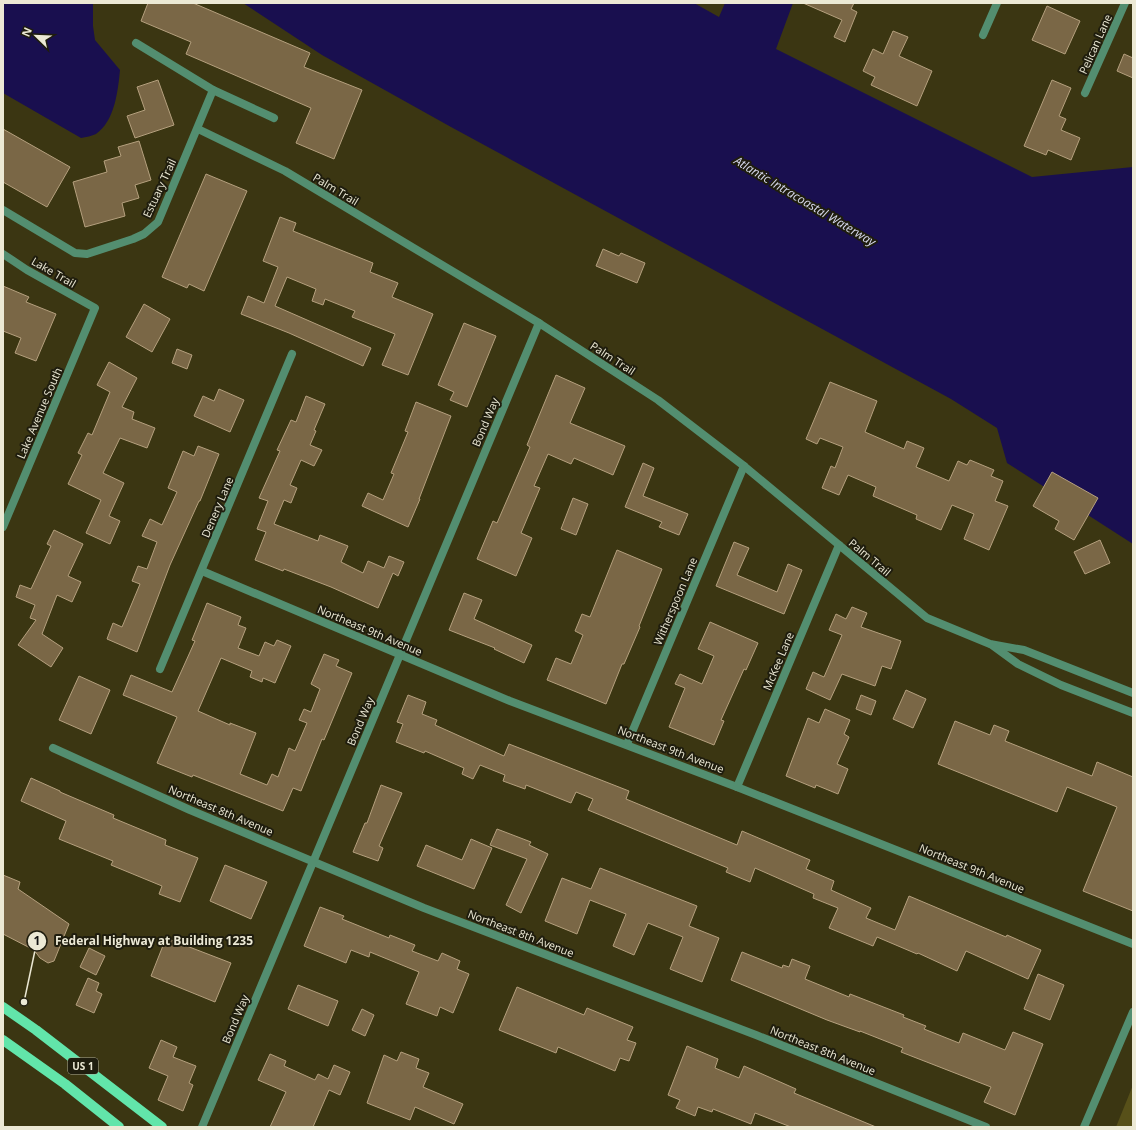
<svg xmlns="http://www.w3.org/2000/svg" width="1136" height="1130" viewBox="0 0 1136 1130" font-family="'Open Sans',sans-serif">
<rect width="100%" height="100%" fill="#3b3612"/>
<path fill="#575019" d="M1133,1085v42h-17z"/>
<g fill="#190f4f">
<path d="M3,3h90v23l2,14 25,30c-2,20 -5,51 -24,64 -4,2 -10,3 -15,4l-78,-45z"/>
<path d="M243,3h451l25,14 6,-14h68l-17,46 256,128 101,-10v377l-126,-81 -10,-35 -46,-29 -500,-272 -129,-72z"/>
</g>
<g fill="#7a6746" stroke="#b5a07e">
<path d="M148,3h45l117,50 -6,14 58,23 -28,69 -38,-16 15,-35 -125,-54 5,-12 -50,-21z"/>
<path d="M803,3h51l-3,6 6,3 -12,30 -11,-5 8,-17z"/>
<path d="M1047,6l33,15 -15,33 -33,-14z"/>
<path d="M893,31l15,6 -9,19 33,15 -15,35 -46,-21 4,-8 -12,-6 10,-22 10,5z"/>
<path d="M1124,54l9,4v20l-16,-7z"/>
<path d="M158,80l16,45 -39,13 -8,-22 18,-6 -8,-23z"/>
<path d="M1052,80l19,8 -12,28 7,3 -5,11 19,8 -9,22 -23,-10 -2,5 -22,-9z"/>
<path d="M3,129l67,38 -23,40 -44,-25z"/>
<path d="M139,141l12,39 -16,5 4,13 -17,5 3,13 -40,11 -12,-45 34,-10 -3,-11 17,-5 -3,-9z"/>
<path d="M206,174l41,17 -43,100 -15,-7 -2,4 -25,-11z"/>
<path d="M280,217l16,6 -3,8 80,32 -3,9 28,11 -6,14 41,17 -25,61 -26,-10 13,-31 -43,-17 3,-6 -30,-12 -2,6 -11,-4 4,-12 -29,-12 -12,29 96,42 -8,18 -74,-33 -48,-19 7,-18 16,7 14,-36 -15,-6z"/>
<path d="M603,249l16,7 2,-3 24,10 -8,20 -41,-17z"/>
<path d="M3,286l26,11 -3,5 30,12 -20,47 -21,-8 6,-15 -18,-7z"/>
<path d="M144,304l26,15 -18,33 -26,-15z"/>
<path d="M464,323l32,13 -29,71 -17,-7 4,-8 -16,-7z"/>
<path d="M177,349l15,6 -5,14 -15,-6z"/>
<path d="M109,362l28,16 -15,29 12,5 -2,7 23,9 -8,20 -27,-10 -17,35 21,10 -15,33 11,5 -10,23 -24,-11 15,-33 -33,-16 14,-29 -4,-2 10,-20 4,2 18,-43 -13,-7z"/>
<path d="M556,375l29,13 -15,35 55,23 -12,29 -39,-17 -3,6 -23,-10 -14,32 6,2 -19,45 11,5 -16,38 -39,-17 16,-38 4,2 33,-76 -3,-2z"/>
<path d="M830,382l47,19 -12,31 39,17 3,-8 17,7 -8,19 33,14 9,-20 9,4 3,-5 24,10 -3,6 12,5 -8,20 13,5 -19,44 -25,-11 10,-25 -22,-9 -11,25 -25,-11 1,-4 -44,-19 3,-9 -28,-12 -9,20 -17,-7 9,-22 4,2 8,-21 -23,-9 -3,6 -11,-5z"/>
<path d="M219,389l25,11 -14,32 -36,-16 9,-20 11,5z"/>
<path d="M306,396l19,8 -11,26 2,1 -6,14 12,5 -8,16 -13,-6 -11,25 7,3 -6,15 -7,-3 -10,24 44,17 2,-6 28,11 -7,16 22,11 5,-12 16,7 5,-12 15,6 -6,14 -5,-3 -15,35 -47,-21 -47,-18 -1,2 -28,-11 11,-28 -9,-3 11,-28 -9,-3 21,-47 -3,-1 14,-30 5,2z"/>
<path d="M416,402l35,14 -32,83h1l-12,28 -46,-21 6,-13 15,7 11,-26 -3,-1 17,-41 -3,-1z"/>
<path d="M198,446l21,8 -19,47h-1l-29,64 -33,87 -30,-13 6,-16 9,4 18,-43 -8,-3 6,-15 9,3 10,-27 -15,-6 8,-17 12,6 15,-33 -9,-4 15,-37 11,5z"/>
<path d="M643,463l11,5 -11,28 45,18 -9,21 -20,-8 3,-5 -37,-15z"/>
<path d="M1052,472l46,26 -24,42 -19,-11 4,-8 -26,-15z"/>
<path d="M573,498l15,6 -12,31 -15,-6z"/>
<path d="M54,530l29,14 -15,32 13,6 -9,20 -15,-7 -15,39 21,14 -12,19 -33,-22 18,-25 -6,-2 5,-13 -19,-8 4,-12 11,4 20,-43 -4,-2z"/>
<path d="M1100,540l10,23 -25,11 -11,-22z"/>
<path d="M734,542l15,6 -12,27 40,17 11,-28 14,6 -18,44 -68,-28z"/>
<path d="M617,550l45,19 -23,57 1,1 -16,37h-2l-16,40 -59,-24 9,-22 15,6 12,-29 -8,-4 7,-17 8,3z"/>
<path d="M464,593l18,7 -8,19 58,26 -8,18 -30,-14 1,-1 -46,-18z"/>
<path d="M207,603l34,14 -3,8 8,3 -8,20 21,8 6,-14 9,4 3,-6 14,6 -16,37 -12,-5 -1,4 -12,-5 2,-6 -31,-13 -23,53 32,14v-2l26,10 -16,41 27,11 5,-11 6,3 11,-29 6,3 12,-28 -8,-3 5,-11 7,3 9,-23 -9,-5 13,-30 15,6 -3,6 16,7 -28,67 -2,-1 -21,52 -8,-3 -10,23 -90,-36 -1,2 -35,-14 20,-46 -54,-22 8,-20 41,17 23,-51 -3,-1z"/>
<path d="M852,607l15,6 -6,14 40,14 -10,28 -9,-3 -7,20 -33,-12 -12,26 -24,-11 7,-17 11,5 18,-42 -13,-5 7,-16 10,5z"/>
<path d="M710,622l48,21 -12,27 -2,-1 -23,51 3,1 -10,24 -45,-18 16,-39 -10,-4 5,-10 22,10 12,-28 -16,-7z"/>
<path d="M79,676l31,14 -19,44 -32,-14z"/>
<path d="M906,690l20,9 -13,29 -20,-9z"/>
<path d="M408,695l18,7 -4,12 15,6 -2,5 69,31 5,-12 120,47 -3,8 111,46 5,-14 68,29 -4,9 28,12 -3,9 40,18 -5,10 29,12 14,-34 97,41 1,-2 34,15 -13,29 -62,-28 -9,20 -39,-18 -1,1 -40,-17 -4,9 -44,-18 9,-20 -25,-10 1,-4 -59,-26 -5,14 -24,-10 2,-4 -140,-58 5,-11 -17,-7 -5,11 -45,-18 -1,4 -22,-8 2,-6 -25,-10 -7,14 -11,-5 2,-6 -39,-17 -1,2 -28,-11 7,-18 -6,-2z"/>
<path d="M861,695l15,6 -5,14 -15,-6z"/>
<path d="M825,709l25,11 -6,14 5,3 -12,27 11,5 -10,25 -22,-9 -1,3 -29,-12 22,-58 11,5z"/>
<path d="M955,721l35,14 4,-10 15,6 -4,10 87,35 5,-14 36,15v134l-50,-20 34,-84 -50,-20 -10,25 -119,-48z"/>
<path d="M31,778l29,13v1l54,23 -1,3 53,22 -1,5 33,13 -18,44 -21,-8 3,-8 -51,-21 2,-4 -54,-22 7,-18 -45,-20z"/>
<path d="M381,785l21,8 -23,53 4,2 -5,13 -25,-9 12,-29h2z"/>
<path d="M497,829l34,13 -2,3 19,9 -27,59 -15,-8 21,-46 -37,-14z"/>
<path d="M471,839l21,9 -18,41 -57,-23 9,-21 36,15z"/>
<path d="M225,865l42,17 -16,37 -41,-18z"/>
<path d="M600,868l97,38 -8,20 30,12 -17,44 -32,-13 13,-32 -35,-14 -14,32 -21,-9 13,-32 -36,-14 -13,34 -32,-13 17,-43 29,11z"/>
<path d="M3,875l17,7 -2,7 51,35 -15,37 -6,2 -8,-5 -6,-8 -31,-16z"/>
<path d="M320,907l24,9 -2,3 47,19 1,-3 25,10 -3,6 26,10 4,-8 18,8 -3,8 12,5 -16,39 -13,-6 -3,9 -31,-12 13,-32 -49,-20 -1,5 -18,-7 -5,13 -42,-17z"/>
<path d="M166,938l65,25 -16,39 -64,-26z"/>
<path d="M89,948l16,8 -9,19 -16,-8z"/>
<path d="M742,952l40,16 1,-3 6,2 3,-8 18,7 -5,13 44,18 1,-3 54,21 -1,2 23,9 -2,3 35,14 4,-10 42,17 8,-18 30,12 -28,71 -31,-13 7,-15 -90,-35 2,-4 -43,-17v1l-33,-12 -96,-40z"/>
<path d="M1038,974l26,11 -14,35 -26,-11z"/>
<path d="M88,978l11,5 -3,8 6,3 -8,19 -18,-8z"/>
<path d="M298,985l40,16 -10,25 -40,-17z"/>
<path d="M517,987l67,28 3,-7 46,19 -6,13 9,3 -7,18 -9,-3 -5,13 -57,-24 -2,6 -57,-23z"/>
<path d="M362,1009l12,6 -9,21 -13,-6z"/>
<path d="M161,1040l16,7 -4,10 23,9 -7,17 4,2 -10,26 -25,-11 10,-24 -19,-8z"/>
<path d="M687,1046l31,13 -3,9 24,10 5,-12 52,23 -2,4 82,34h-85l-36,-14 -4,11 -38,-15 -1,3 -14,-5 -3,9 -19,-8 4,-8 -12,-5z"/>
<path d="M401,1052l18,7 -3,9 13,5 -6,14 40,17 -9,20 -39,-17 -5,13 -43,-17 17,-48 13,6z"/>
<path d="M270,1054l16,7 -2,5 31,14 3,-6 10,5 6,-14 16,7 -10,23 -11,-5 -16,37h-43l16,-35 -28,-12z"/>
</g>
<g fill="none" stroke-linecap="round" stroke-linejoin="round">
<g stroke="#538e70" stroke-width="8">
<path d="M983,35l14,-32"/>
<path d="M136,43l77,47 61,28"/>
<path d="M1085,93l40,-90"/>
<path d="M198,129l87,42 254,152 119,77 86,66 183,152 63,26 34,6 109,43"/>
<path d="M3,210l72,43 12,1 46,-15 11,-5 14,-12 55,-132"/>
<path d="M3,254l24,16 68,38 -92,219"/>
<path d="M202,571l308,130 227,86 396,157"/>
<path d="M992,645l26,19 43,21 72,28"/>
<path d="M160,669l132,-315"/>
<path d="M627,744l117,-278"/>
<path d="M53,748l137,62 234,98 332,127 230,92"/>
<path d="M737,787l102,-242"/>
<path d="M202,1127l337,-804"/>
</g>
<path stroke="#538e70" stroke-width="8" d="M1084,1127l49,-115"/>
<g stroke="#62e5aa" stroke-width="10">
<path d="M3,1007l33,23 126,97"/>
<path d="M3,1040l62,44 54,43"/>
</g>
</g>
<g text-anchor="middle" dominant-baseline="central" stroke-width="4" stroke-linejoin="round" paint-order="stroke">
<rect fill="#1f1d0e" stroke="#aeac99" stroke-width="1" x="68" y="1058" width="30" height="16" rx="3"/>
<g font-size="10" font-weight="bold" fill="#ece9d5">
<text x="83" y="1066">US 1</text>
</g>
<g font-size="11" fill="#ece9d5" stroke="#1f1d0e">
<text transform="translate(1095 44) rotate(-66)">Pelican Lane</text>
<text transform="translate(159 188) rotate(-65)">Estuary Trail</text>
<text transform="translate(336 189) rotate(31)">Palm Trail</text>
<text transform="translate(54 272) rotate(30)">Lake Trail</text>
<text transform="translate(613 358) rotate(33)">Palm Trail</text>
<text transform="translate(39 413) rotate(-67)">Lake Avenue South</text>
<text transform="translate(485 422) rotate(-67)">Bond Way</text>
<text transform="translate(217 507) rotate(-67)">Denery Lane</text>
<text transform="translate(870 557) rotate(40)">Palm Trail</text>
<text transform="translate(675 601) rotate(-67)">Witherspoon Lane</text>
<text transform="translate(370 630) rotate(23)">Northeast 9th Avenue</text>
<text transform="translate(778 661) rotate(-67)">McKee Lane</text>
<text transform="translate(360 721) rotate(-67)">Bond Way</text>
<text transform="translate(671 749) rotate(21)">Northeast 9th Avenue</text>
<text transform="translate(221 810) rotate(23)">Northeast 8th Avenue</text>
<text transform="translate(972 868) rotate(22)">Northeast 9th Avenue</text>
<text transform="translate(521 933) rotate(21)">Northeast 8th Avenue</text>
<text transform="translate(235 1019) rotate(-67)">Bond Way</text>
<text transform="translate(823 1050) rotate(22)">Northeast 8th Avenue</text>
</g>
<g font-size="12" font-style="italic" fill="#d8daee" stroke="#1f1d0e">
<text transform="translate(805 201) rotate(31)">Atlantic Intracoastal Waterway</text>
</g>
</g>
<path fill="none" stroke="#ece9d5" stroke-width="1.5" d="M24 1002L37 941"/>
<g fill="#ece9d5" stroke="#1f1d0e" stroke-width="1.5">
<circle cx="24" cy="1002" r="4"/>
<circle cx="37" cy="941" r="10"/>
</g>
<g font-size="12" text-anchor="middle" font-weight="bold" fill="#111">
<text x="37" y="945">1</text>
</g>
<g font-size="12" text-anchor="middle" font-weight="bold" fill="#ece9d5" stroke="#1f1d0e" stroke-width="4" stroke-linejoin="round" paint-order="stroke">
<text x="154" y="945">Federal Highway at Building 1235</text>
</g>
<rect width="1136" height="1130" fill="none" stroke="#ece9d5" stroke-width="8"/>
<g transform="translate(36 36) rotate(293)" stroke="#1f1d0e" stroke-width="3" paint-order="stroke">
<path d="M0-3L7 15L0 10L-7 15Z" fill="#ece9d5"/>
<text y="-6" font-size="11" font-weight="bold" text-anchor="middle" fill="#ece9d5">N</text>
</g>
</svg>
